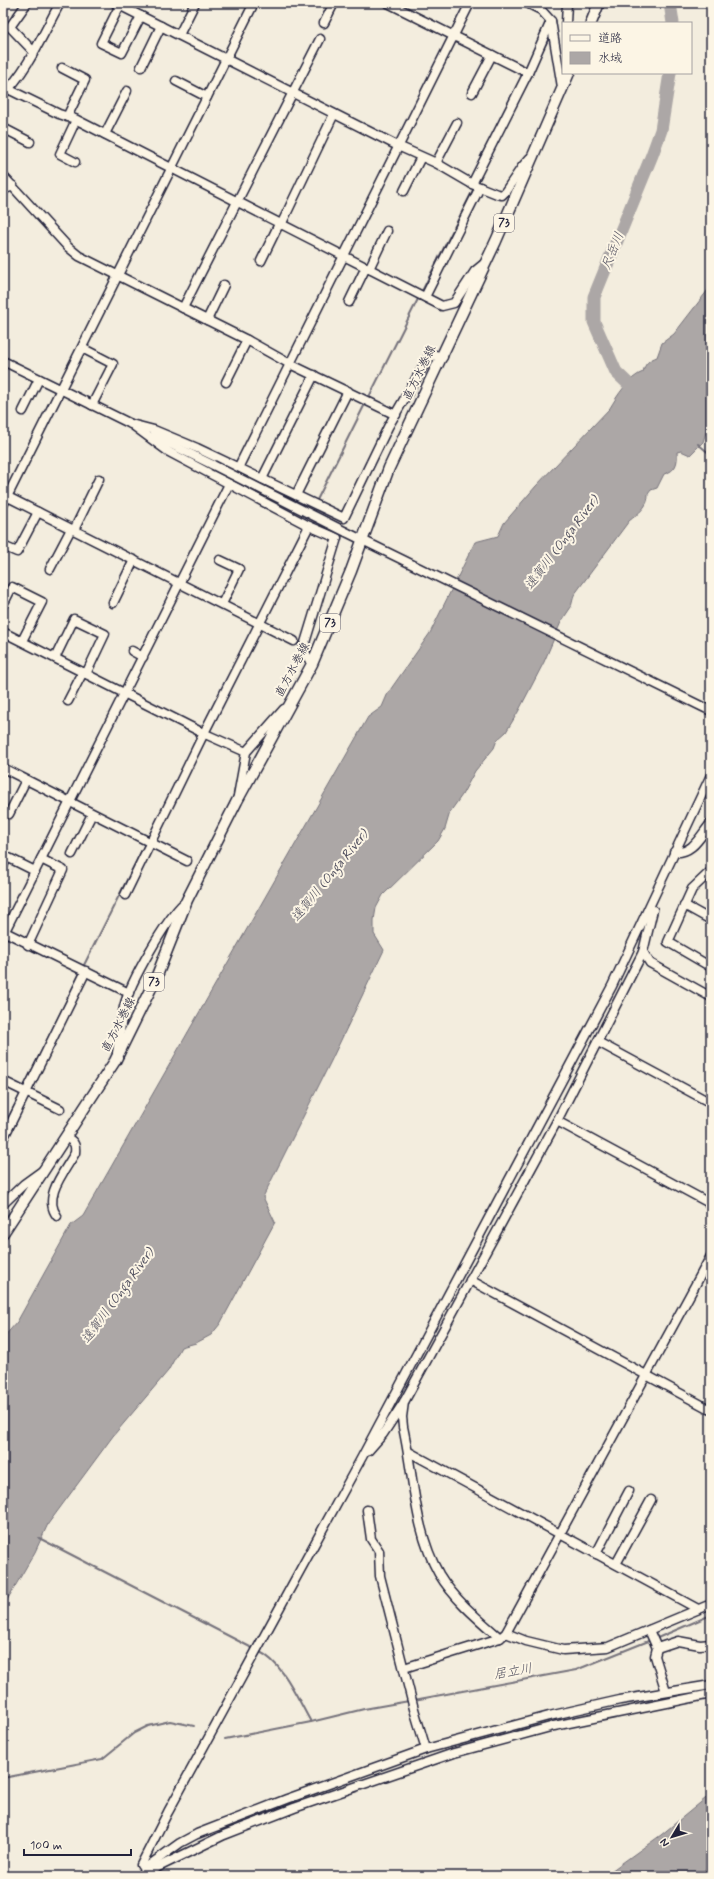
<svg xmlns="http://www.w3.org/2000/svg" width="714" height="1879" viewBox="0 0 714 1879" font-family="Mynerve,'Klee One',sans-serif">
<rect width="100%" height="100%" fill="#f3edde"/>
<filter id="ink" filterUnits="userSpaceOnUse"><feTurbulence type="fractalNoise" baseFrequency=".025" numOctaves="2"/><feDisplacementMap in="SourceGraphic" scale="8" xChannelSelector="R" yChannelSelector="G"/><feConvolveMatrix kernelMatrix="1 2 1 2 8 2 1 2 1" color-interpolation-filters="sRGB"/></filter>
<g filter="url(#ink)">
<g fill="#aca7a6" stroke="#75727b">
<path d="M711,286v140l-5,6 -3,10 -13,13 -9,-4 -4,1c1,11 -1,19 -13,22l-7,14 -6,2 -3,4c1,12 -10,20 -19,27l-55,74 -3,12 -10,15 -17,40 -26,50 -12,20 -9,8 -3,8 -19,23 -13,24 -12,17 -5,17 -7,12 -55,54 -7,13 -2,12v14l10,16 -53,111 -68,136 12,25 -55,102 -9,11 -15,8 -15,4 -13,24 -55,65 -65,88 -13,28 -32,55v-269l14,-16 54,-97 12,-9 285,-499 14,-10 6,-14 42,-60 45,-91 23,-6 6,-13 32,-37 74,-78c7,-12 19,-31 33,-36 2,-9 6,-12 14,-15l5,-14 12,-9z"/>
<path d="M711,1794v71l-14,11h-93l57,-41z"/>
</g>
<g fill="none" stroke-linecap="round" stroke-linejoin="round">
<g stroke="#75727b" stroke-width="2">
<path d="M541,53l7,-13"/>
<path d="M421,293l53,-105"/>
<path d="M368,399l51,-102"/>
<path d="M698,444l13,11"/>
<path d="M316,502l50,-100"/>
<path d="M292,551l12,-25"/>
<path d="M148,838l9,-17"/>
<path d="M3,944l4,-8"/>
<path d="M83,967l63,-125"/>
<path d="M23,1089l58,-118"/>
<path d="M3,1128l18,-35"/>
<path d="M39,1538l215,111"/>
<path d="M655,1639l56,-24"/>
<path d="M258,1651c26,12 39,47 53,71"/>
<path d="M414,1700l162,-30 75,-30"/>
<path d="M225,1739l86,-17 53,-13 45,-8"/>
<path d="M3,1778l99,-19 32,-26 14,-7 22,-5 24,5"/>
</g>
<g stroke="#aca7a6" stroke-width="13">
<path d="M670,3l3,20"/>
<path d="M641,396l-25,-24 -22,-50v-25l58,-142 9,-25 9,-57"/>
</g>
<defs>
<g id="minor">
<path d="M27,3l-17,24 23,24"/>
<path d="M115,3l283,143 38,17 36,21 25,10 5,1 3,-3 17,-25 8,-9"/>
<path d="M388,3l140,70"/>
<path d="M527,3l14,7 10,11 11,66"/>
<path d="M120,5l-19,38 21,10 19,-37"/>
<path d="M324,23l10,-20"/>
<path d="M566,23l1,-20"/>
<path d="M179,35l16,-32"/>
<path d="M141,67l20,-41"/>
<path d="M62,68l23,12 -18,37"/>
<path d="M176,81l31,16"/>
<path d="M3,84l5,5 51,25 16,5 367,187 12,-3 21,-32 11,-9"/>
<path d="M472,93l20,-38"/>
<path d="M3,94c23,-20 42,-64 57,-91"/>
<path d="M3,128l27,14"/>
<path d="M105,134l22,-43"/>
<path d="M75,162l-15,-8 16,-34"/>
<path d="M436,163l21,-40"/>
<path d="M3,176l65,71 11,9 168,84 43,24 106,51"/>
<path d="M472,184l56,-111 23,-52"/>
<path d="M3,190l10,-4"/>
<path d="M404,191l17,-34"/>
<path d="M281,225l53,-111"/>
<path d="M261,261l18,-37"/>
<path d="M369,269l18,-38"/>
<path d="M425,297l55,-110"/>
<path d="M349,302l17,-35"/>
<path d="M183,308l137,-269"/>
<path d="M207,320l17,-35"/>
<path d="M82,348l31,16 -21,41"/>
<path d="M3,361l132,65"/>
<path d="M226,382l21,-42"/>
<path d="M23,411l16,-32"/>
<path d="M131,424l23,6 43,18 147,70 44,-91 40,-69 7,-3 8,2"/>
<path d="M134,426l35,26 140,74 28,12 -33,108 1,7 7,11"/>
<path d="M154,436l59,29"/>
<path d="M238,468l232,-465"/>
<path d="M262,479l52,-104"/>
<path d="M4,495l290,146"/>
<path d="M296,495l52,-104"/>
<path d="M3,505l251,-502"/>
<path d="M74,530l25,-51"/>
<path d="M346,532l365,179"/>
<path d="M3,546l14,6 21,-40"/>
<path d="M220,560l19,9 -17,35"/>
<path d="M50,569l21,-40"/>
<path d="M113,603l21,-43"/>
<path d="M3,605l9,-18 30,15 -20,39"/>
<path d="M3,632l200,101 43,19"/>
<path d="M132,651l11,6"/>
<path d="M55,658l19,-39 31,15 -19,40"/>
<path d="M68,701l15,-29"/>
<path d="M3,768l184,93"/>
<path d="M711,775l-99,211 -250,471 -194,355 -27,53 3,4 36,-26 17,-9 90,-35 139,-50 123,-33 71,-16 91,-15"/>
<path d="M238,796l8,-44 38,-43"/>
<path d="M9,814l17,-34"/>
<path d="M674,852c19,2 26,-16 37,-29"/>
<path d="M72,854l20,-40"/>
<path d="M3,855l32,16"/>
<path d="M3,866l4,-9"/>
<path d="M711,871l-19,18 -24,53 43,25"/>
<path d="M125,895l79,-162 105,-207"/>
<path d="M684,905l27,15"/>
<path d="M3,931l126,62"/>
<path d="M3,935l226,-451"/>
<path d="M28,945l35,-75 -22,-11"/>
<path d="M643,952l7,11 61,34"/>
<path d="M598,1042l113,61"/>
<path d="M117,1053c2,-15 4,-31 7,-46 6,-25 42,-88 61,-105"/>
<path d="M3,1081l57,28"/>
<path d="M557,1121l154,83"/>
<path d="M3,1139l83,-168"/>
<path d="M3,1204l21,-20 18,-13"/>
<path d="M57,1216c-15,-19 8,-45 18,-63 1,-9 -1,-11 -9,-16"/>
<path d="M470,1280l241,130"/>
<path d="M404,1402l-2,15 1,10c11,49 11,103 36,147 15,25 39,45 61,64l6,-5 205,-377"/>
<path d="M368,1451l15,-17 21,-32 153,-281 86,-169 10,-42"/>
<path d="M409,1452l289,157"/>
<path d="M367,1510l4,29 8,12 1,25 34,133 12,40"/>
<path d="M596,1554l33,-63"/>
<path d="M616,1564l35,-64"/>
<path d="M649,1630l8,18 21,-7 22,4 11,-1"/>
<path d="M506,1633l20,8 37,9 45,-3 103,-43"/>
<path d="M657,1648l-2,8 11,36"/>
<path d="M404,1668l96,-30"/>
<path d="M144,1869l4,3 76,-37 70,-27 160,-55 100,-27 157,-32"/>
</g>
<g id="major">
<path d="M591,23l8,-20"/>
<path d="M3,1233l112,-172 41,-83 31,-78 50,-99 75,-137 39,-93 38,-103 107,-227 73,-168"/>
</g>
</defs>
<use href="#minor" stroke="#22223b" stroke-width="11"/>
<use href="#major" stroke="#22223b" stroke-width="13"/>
<use href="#minor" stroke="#fcf5e5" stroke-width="8"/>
<use href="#major" stroke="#fcf5e5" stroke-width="10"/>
<defs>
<path id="minor-bridge" d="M213,465l133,67"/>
</defs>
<use href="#minor-bridge" stroke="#22223b" stroke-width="11" stroke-linecap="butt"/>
<use href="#minor-bridge" stroke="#fcf5e5" stroke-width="8"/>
</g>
</g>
<g text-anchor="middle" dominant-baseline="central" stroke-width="4" stroke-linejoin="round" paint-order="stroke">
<g fill="#fcf5e5" stroke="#63616e" stroke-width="1">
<rect x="494" y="214" width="20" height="18" rx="3"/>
<rect x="320" y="614" width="20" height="18" rx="3"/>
<rect x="144" y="973" width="20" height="18" rx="3"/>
</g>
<g font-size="11" font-weight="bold" fill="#22223b">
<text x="504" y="223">73</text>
<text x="330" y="623">73</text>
<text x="154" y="982">73</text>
</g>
<g font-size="12" fill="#22223b" stroke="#fcf5e5">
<text transform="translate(420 373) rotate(-64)">直方水巻線</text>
<text transform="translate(293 670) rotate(-62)">直方水巻線</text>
<text transform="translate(119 1025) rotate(-63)">直方水巻線</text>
</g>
<g font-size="13" font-style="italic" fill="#525160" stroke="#fcf5e5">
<text transform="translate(613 251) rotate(-68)">尺岳川</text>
<text transform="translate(562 543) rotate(-53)">遠賀川 (Onga River)</text>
<text transform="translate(330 876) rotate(-51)">遠賀川 (Onga River)</text>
<text transform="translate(118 1296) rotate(-54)">遠賀川 (Onga River)</text>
<text transform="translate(513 1672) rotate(-10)">居立川</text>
</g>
</g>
<rect width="714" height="1879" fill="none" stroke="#fcf5e5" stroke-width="16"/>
<rect x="8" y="8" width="698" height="1863" fill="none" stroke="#22223b" stroke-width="1.5" filter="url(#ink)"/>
<rect x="562" y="22" width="130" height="52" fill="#fcf5e5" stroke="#a5a1a1"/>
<rect x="570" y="35" width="20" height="6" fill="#fcf5e5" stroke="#a5a1a1"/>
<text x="598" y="42" font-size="12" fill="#22223b">道路</text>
<rect x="570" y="52" width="20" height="12" fill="#aca7a6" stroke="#a5a1a1"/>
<text x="598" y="62" font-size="12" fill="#22223b">水域</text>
<g transform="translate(672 1837) rotate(232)" stroke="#fcf5e5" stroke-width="3" paint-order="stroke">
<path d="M0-3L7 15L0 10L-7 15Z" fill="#22223b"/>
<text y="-6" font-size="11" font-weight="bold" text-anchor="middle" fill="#22223b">N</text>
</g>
<path d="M24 1849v6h107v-6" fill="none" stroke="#22223b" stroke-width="2"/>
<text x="30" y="1849" font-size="12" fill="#22223b" stroke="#fcf5e5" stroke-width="3" paint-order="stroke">100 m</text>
</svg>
